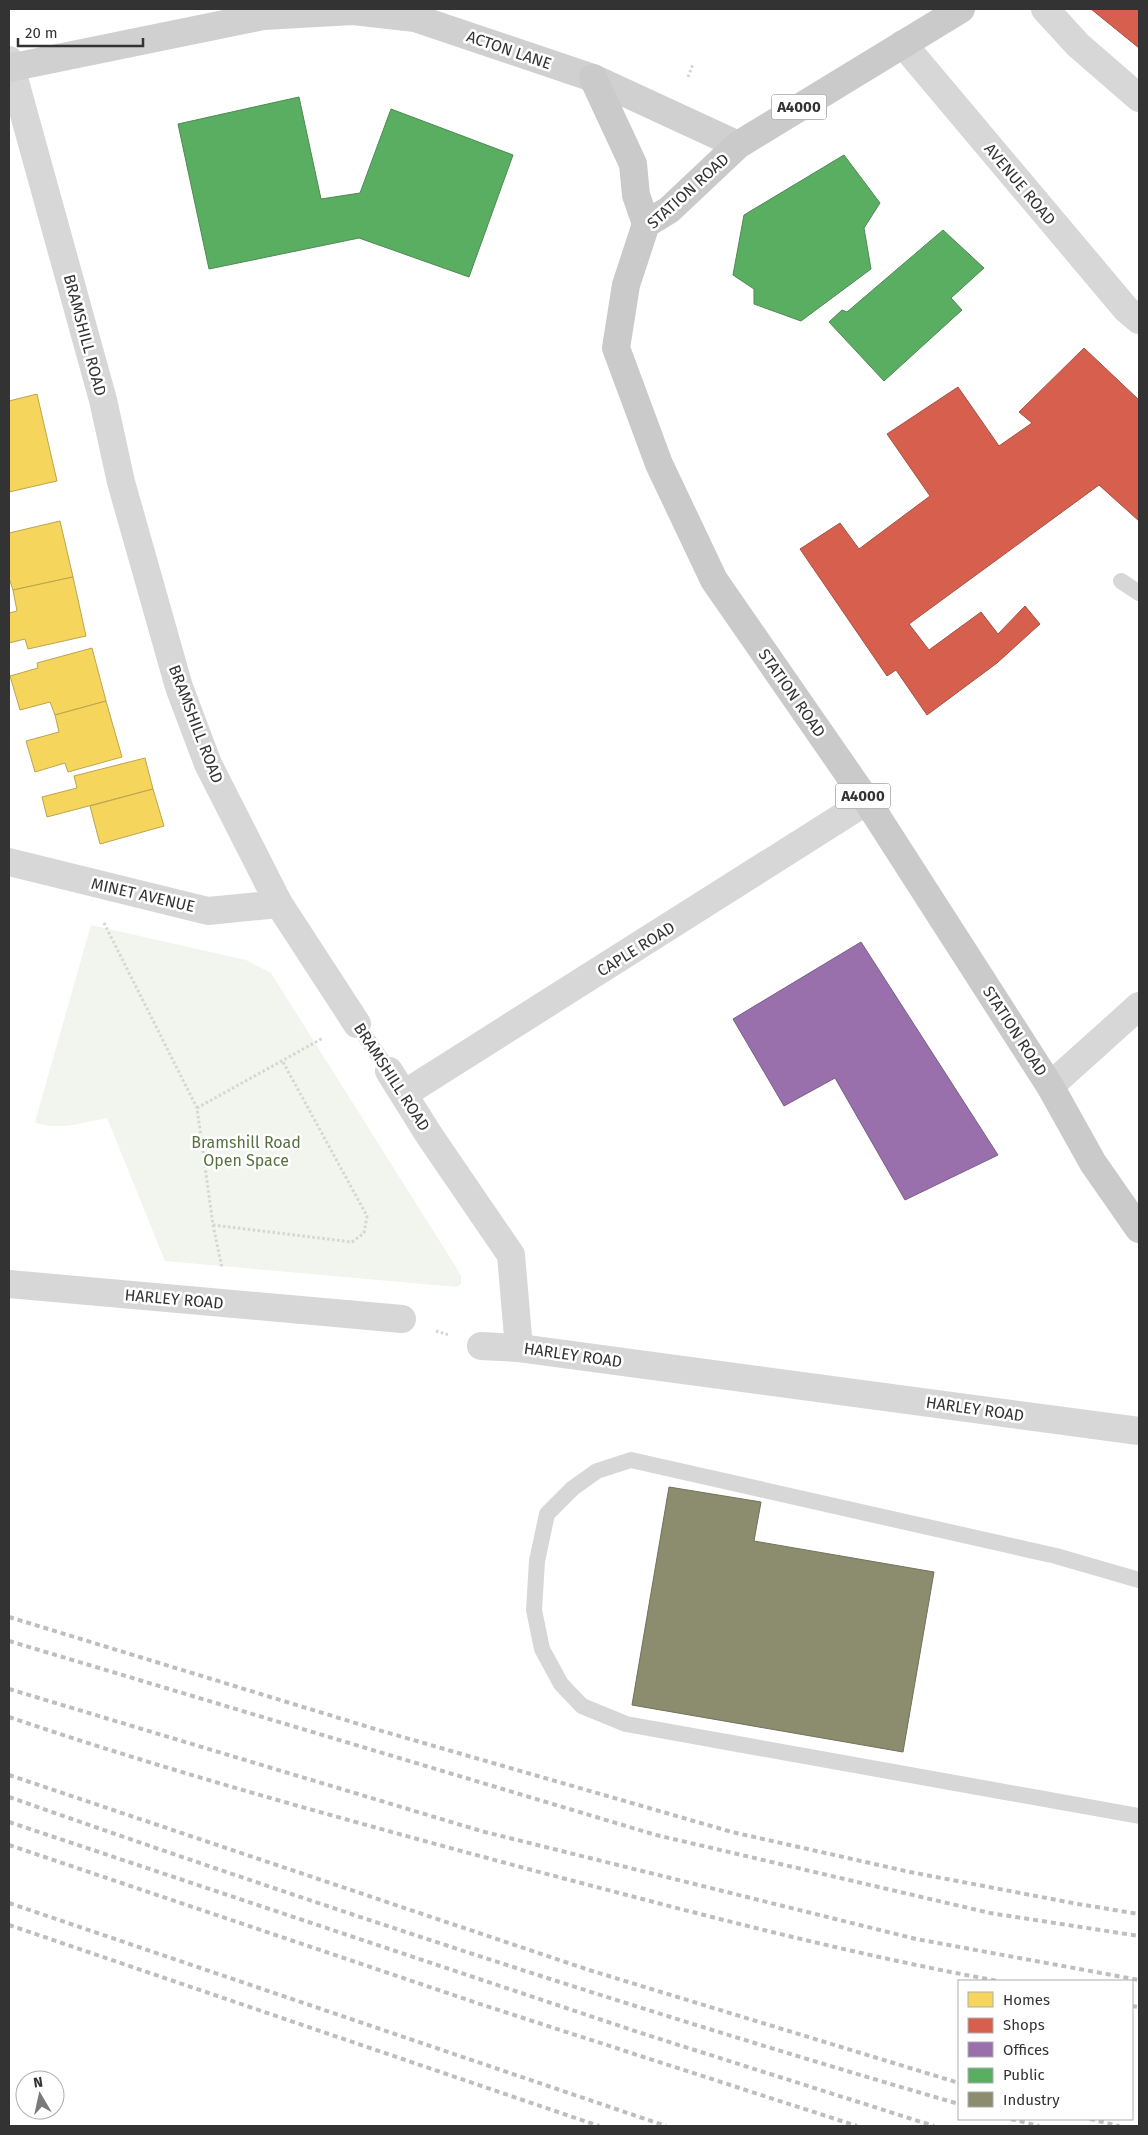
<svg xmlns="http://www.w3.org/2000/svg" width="1148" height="2135" viewBox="0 0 1148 2135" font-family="'Fira Sans',sans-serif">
<rect width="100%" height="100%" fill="#fff"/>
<path fill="#f1f5ed" d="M91,925l155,35 25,13 185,294 5,9v8l-4,3 -292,-26 -58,-143c-24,4 -50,14 -72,4z"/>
<g fill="#f6d55c" stroke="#bca450">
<path d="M37,394l20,87 -48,11v-91z"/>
<path d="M60,521l13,56 -60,13 -4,-12v-45z"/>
<path d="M73,577l13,59 -58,13 -3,-10 -16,4v-30l8,-2 -4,-21z"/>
<path d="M92,648l14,53 -51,14 -5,-13 -30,8 -10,-34 28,-8 -1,-5z"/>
<path d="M106,701l16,56 -54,15 -3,-9 -30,9 -9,-31 33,-9 -4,-17z"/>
<path d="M145,758l8,31 -106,28 -5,-20 35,-9 -3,-12z"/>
<path d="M153,789l11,37 -64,18 -10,-38z"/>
</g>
<g fill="#d6604d" stroke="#a55245">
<path d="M1091,9h48v39z"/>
<path d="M1084,348l55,52v121l-40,-36 -190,139 20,26 52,-38 17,22 27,-28 15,18 -43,39 -70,52 -31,-45 -9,6 -87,-127 40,-26 19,26 71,-53 -43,-62 71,-47 41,59 33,-23 -13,-11z"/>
</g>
<path fill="#9970ab" stroke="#7a5e87" d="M861,942l137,213 -93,45 -70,-122 -51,28 -51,-87z"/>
<g fill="#5aae61" stroke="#4e8953">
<path d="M299,97l22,102 39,-6 31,-84 122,46 -44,122 -110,-39 -150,31 -31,-145z"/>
<path d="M844,155l36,48 -16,25 7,41 -70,52 -47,-17v-15l-21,-14 11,-60z"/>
<path d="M943,230l41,38 -33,30 11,12 -78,71 -55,-59 13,-12 5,2z"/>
</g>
<path fill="#8c8c6e" stroke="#71715c" d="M669,1487l92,15 -7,39 180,31 -31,180 -271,-47z"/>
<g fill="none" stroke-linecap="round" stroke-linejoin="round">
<g stroke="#d6d6d6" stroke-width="3" stroke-dasharray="2.5 2.5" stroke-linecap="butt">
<path d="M688,77l5,-13"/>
<path d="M104,923l93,185 16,117 9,43"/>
<path d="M197,1108l126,-70"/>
<path d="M213,1225l139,17 12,-9 3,-17 -84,-154"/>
<path d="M436,1331l13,4"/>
</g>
<g stroke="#d7d7d7" stroke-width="16">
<path d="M1121,581l18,12"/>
<path d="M357,1024l32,47"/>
<path d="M1139,1580l-83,-24 -425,-96 -34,11 -24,17 -26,26 -10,47 -3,49 8,39 19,35 21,22 44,18 513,92"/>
</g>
<g stroke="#d7d7d7" stroke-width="28">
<path d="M1045,9l33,36 61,53"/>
<path d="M903,44l223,265 13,11"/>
<path d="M9,60l94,340 18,82 58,205 29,77 71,140 78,120"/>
<path d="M9,862l199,49 71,-7"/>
<path d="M389,1071l40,64 82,120 8,93"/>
<path d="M1050,1086l89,-80"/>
<path d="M404,1094l463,-293"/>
<path d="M9,1284l393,35"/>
<path d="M481,1346l38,2 620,83"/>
</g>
<path stroke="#d0d0d0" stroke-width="28" d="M9,68l254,-52 90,-5 62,7 178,60 145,67"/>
<g stroke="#cacaca" stroke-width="28">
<path d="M961,9l-223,136 -69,65 -23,14 -20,61 -10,63 43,116 55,116 153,221 183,285 43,77 46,66"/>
<path d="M593,78l40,86 3,31 10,29"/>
</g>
<g stroke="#bebebe" stroke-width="4" stroke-dasharray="5 4" stroke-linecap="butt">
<path d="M9,1617l366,112 357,103 178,40 168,32 61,10"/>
<path d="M9,1641l647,194 334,78 149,23"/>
<path d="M9,1689l472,142 435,108 223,41"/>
<path d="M9,1717c171,58 345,105 519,152 156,41 311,83 470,112"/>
<path d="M9,1775l580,195 370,113"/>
<path d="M9,1797c314,110 630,214 950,307"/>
<path d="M9,1822l632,211 293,93"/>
<path d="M9,1845l474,160 374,121"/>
<path d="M9,1903l657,223"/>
<path d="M9,1925l590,201"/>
<path d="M1132,2006l7,1"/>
<path d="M1011,2119l28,7"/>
<path d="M1090,2119l29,7"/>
</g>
</g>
<g text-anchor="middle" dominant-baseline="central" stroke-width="5" stroke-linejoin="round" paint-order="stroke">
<g fill="#fff" stroke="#707070" stroke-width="1">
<rect x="771.5" y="94.5" width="55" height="25" rx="4"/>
<rect x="835.5" y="783.5" width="55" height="25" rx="4"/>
</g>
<g font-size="15" font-weight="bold" fill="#333">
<text x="799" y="107">A4000</text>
<text x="863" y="796">A4000</text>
</g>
<g font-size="16" fill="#333" stroke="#fff">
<text transform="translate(509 50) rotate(19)">ACTON LANE</text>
<text transform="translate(1020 184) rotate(50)">AVENUE ROAD</text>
<text transform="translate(688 191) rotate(-42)">STATION ROAD</text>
<text transform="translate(85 335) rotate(75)">BRAMSHILL ROAD</text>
<text transform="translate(792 693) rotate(55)">STATION ROAD</text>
<text transform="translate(196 724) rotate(69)">BRAMSHILL ROAD</text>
<text transform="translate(143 895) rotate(13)">MINET AVENUE</text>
<text transform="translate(636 949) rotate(-32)">CAPLE ROAD</text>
<text transform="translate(1015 1031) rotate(57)">STATION ROAD</text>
<text transform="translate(392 1077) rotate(57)">BRAMSHILL ROAD</text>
<text transform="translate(174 1299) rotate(5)">HARLEY ROAD</text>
<text transform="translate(573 1355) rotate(8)">HARLEY ROAD</text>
<text transform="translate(975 1409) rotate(8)">HARLEY ROAD</text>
</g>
<g font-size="16" fill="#56703f" stroke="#fff">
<text x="246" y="1142">Bramshill Road<tspan x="246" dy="18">Open Space</tspan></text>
</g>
</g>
<rect width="1148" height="2135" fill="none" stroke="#333333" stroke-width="20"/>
<rect x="958" y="1980" width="175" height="140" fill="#ffffff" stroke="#adadad"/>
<rect x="968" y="1992" width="25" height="15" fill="#f6d55c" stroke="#adadad"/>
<text x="1003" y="2005" font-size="15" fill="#333333">Homes</text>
<rect x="968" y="2018" width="25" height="15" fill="#d6604d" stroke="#adadad"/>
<text x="1003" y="2030" font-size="15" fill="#333333">Shops</text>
<rect x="968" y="2042" width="25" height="15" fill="#9970ab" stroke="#adadad"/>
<text x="1003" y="2055" font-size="15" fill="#333333">Offices</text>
<rect x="968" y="2068" width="25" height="15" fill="#5aae61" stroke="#adadad"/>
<text x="1003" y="2080" font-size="15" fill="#333333">Public</text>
<rect x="968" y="2092" width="25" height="15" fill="#8c8c6e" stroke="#adadad"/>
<text x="1003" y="2105" font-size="15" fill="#333333">Industry</text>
<g transform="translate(40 2095) rotate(351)"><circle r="24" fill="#ffffff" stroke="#adadad"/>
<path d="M0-4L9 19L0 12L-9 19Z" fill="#7a7a7a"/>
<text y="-8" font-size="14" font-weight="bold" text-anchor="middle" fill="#333333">N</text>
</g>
<path d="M18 38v8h125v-8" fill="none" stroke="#333333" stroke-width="2.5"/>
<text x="25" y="38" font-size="15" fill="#333333" stroke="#ffffff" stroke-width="4" paint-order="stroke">20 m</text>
</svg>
